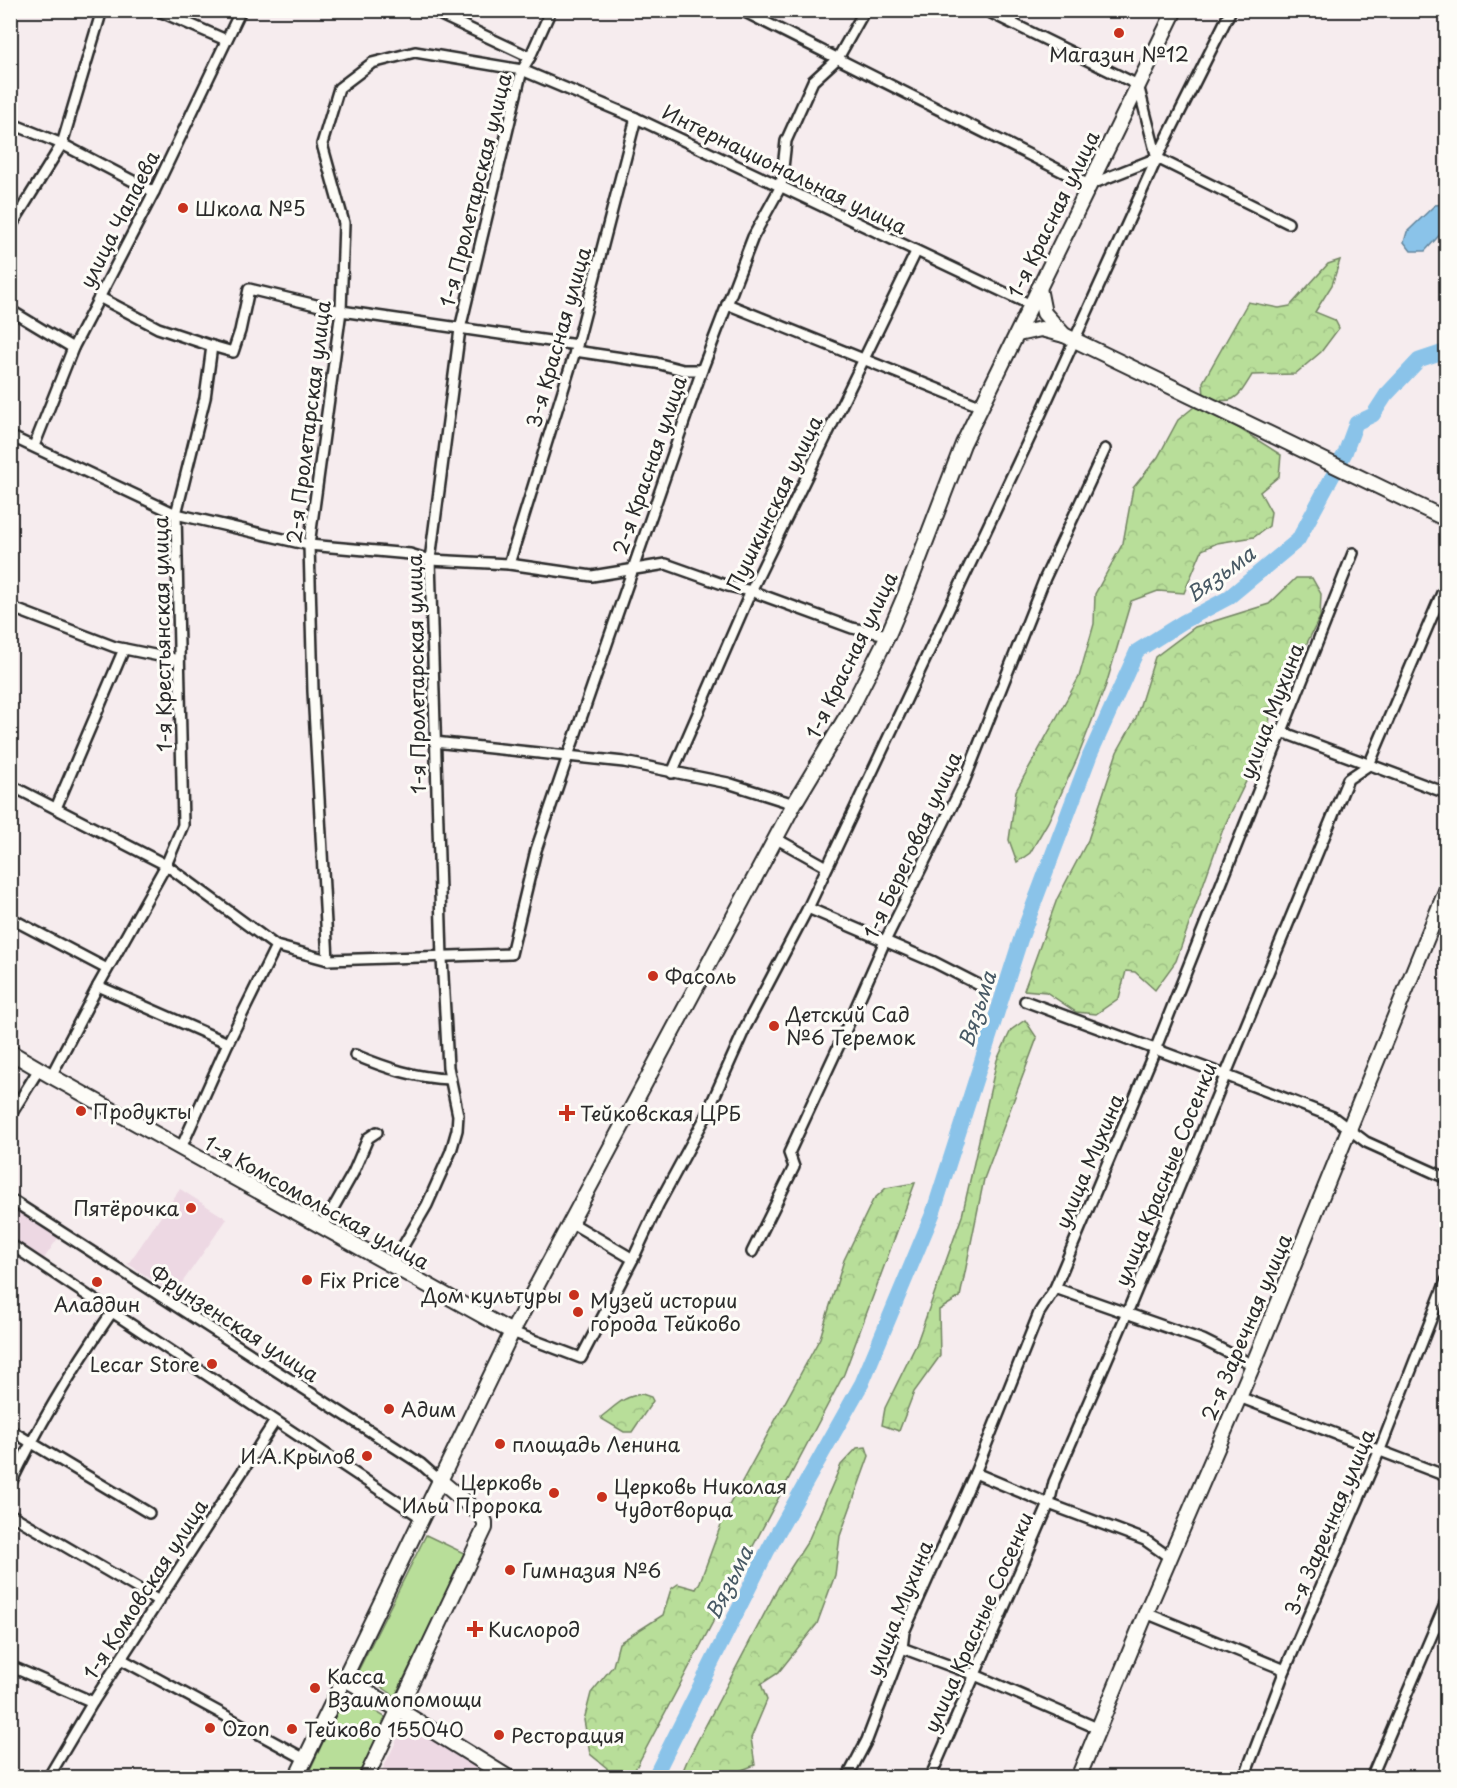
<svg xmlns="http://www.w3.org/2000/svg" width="1457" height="1788" viewBox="0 0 1457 1788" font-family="'Playpen Sans',sans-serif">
<defs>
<pattern id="forest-crowns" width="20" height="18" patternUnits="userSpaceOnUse" patternTransform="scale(1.5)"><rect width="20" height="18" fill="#b8de99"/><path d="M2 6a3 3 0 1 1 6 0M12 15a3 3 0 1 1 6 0" fill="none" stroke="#9ebf84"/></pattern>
</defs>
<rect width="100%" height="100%" fill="#f6ecee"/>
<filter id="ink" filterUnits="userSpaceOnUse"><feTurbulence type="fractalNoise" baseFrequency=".0167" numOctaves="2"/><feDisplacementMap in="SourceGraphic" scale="12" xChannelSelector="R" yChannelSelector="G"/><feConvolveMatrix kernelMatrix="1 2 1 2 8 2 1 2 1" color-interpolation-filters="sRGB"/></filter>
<g filter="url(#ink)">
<g fill="#edd8e3">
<path d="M180,1189l47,30 -53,75 -46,-30z"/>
<path d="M10,1203l50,32 -17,25 -32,-21z"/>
<path d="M405,1723l88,54h-114z"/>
</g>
<g fill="url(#forest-crowns)" stroke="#728462" stroke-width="1.5">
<path d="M1340,260l-8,25 -17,27 20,8 4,8 -18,24 -26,22 -43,1c-16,26 -17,29 -48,23l-1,-16 45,-80 31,6 11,-2 38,-42z"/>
<path d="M1194,407l19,5 68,43 -2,21 -19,16 11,20 -2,14 -15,11 -37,6 -15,7 -18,43 -26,-2 -27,10 -25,84 -29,74 -29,63 -18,31 -13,9 -8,-22 7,-49 63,-114 15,-53 1,-30 28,-51 10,-55 25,-31 20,-37z"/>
<path d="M1296,578h16l9,16 -1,23 -14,28 -17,11 -1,25 -18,28 -1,25 -46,95 -47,132 -21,29 -20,-18 -9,-1 -7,27 -23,16 -20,-2 -30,-20 -22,-2 33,-91 31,-59 29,-88 19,-34 19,-61 40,-30 74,-23z"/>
<path d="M1025,1020l12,18 -53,141 -24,118 -21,13 1,46 -26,36 -15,39 -17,-6 3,-17 31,-63 46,-129 35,-156 14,-30z"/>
<path d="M915,1183l-71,191 -213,403h-25l1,-9 -17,-14 -6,-34 7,-27 22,-27 6,-23 44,-28 8,-26 7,-5 18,5 4,-7 26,-71 94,-173 24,-78 29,-60 13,-12z"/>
<path d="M642,1394l9,3 2,4 -21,31h-8l-22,-13 -1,-2c16,-12 21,-20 41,-23z"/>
<path d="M866,1447l3,9 -29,80 -5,39 -18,49 -39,49 -17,11 6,16 -16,38 4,27 -21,8 -27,-4 -16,8h-5l-4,-4 5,-12 92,-175 29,-45 33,-76 16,-17z"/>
</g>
<g fill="#b8de99" stroke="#728462" stroke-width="1.5">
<path d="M426,1535l40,19 -71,142 -37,-25z"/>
<path d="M344,1698l18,5 26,16 -29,58 -53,1z"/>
</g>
<path fill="#8ac3e9" stroke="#64869d" stroke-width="1.5" d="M1446,204v24l-21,23h-14l-7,-9 3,-10 28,-27z"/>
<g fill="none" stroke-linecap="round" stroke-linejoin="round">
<path stroke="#8ac3e9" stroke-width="15" d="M654,1778l114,-228 94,-167 71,-170 88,-275 69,-183 47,-104 46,-29 45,-24 70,-58 47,-87 11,-30 17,-8 13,-20 33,-35 27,-9"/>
<defs>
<g id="street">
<path d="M157,10l69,30"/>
<path d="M430,10l100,47"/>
<path d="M741,10l348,175 68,-27"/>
<path d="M985,10l153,75 19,73 131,65"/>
<path d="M1011,22l6,-12"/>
<path d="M10,123l52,21 92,48"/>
<path d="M10,228l52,-84 40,-134"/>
<path d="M727,304l255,103"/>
<path d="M10,310l63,38"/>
<path d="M212,346l21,6 7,-21 9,-42 92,22 236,34"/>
<path d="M575,351l81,12 27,7h19"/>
<path d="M10,436l166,78 133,31 101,9 20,6 79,4 83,12 74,-12 62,22 23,5 101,37 36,7"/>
<path d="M34,446l39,-98 81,-156 87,-182"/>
<path d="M509,564l68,-219 59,-227"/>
<path d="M10,607l105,40 64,13"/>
<path d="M1282,732l164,61"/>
<path d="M434,742l190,20 104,21 66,21"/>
<path d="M672,773l79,-182 165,-339"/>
<path d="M10,785l156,80 110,81 52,14 183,-6 25,-104 32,-94 134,-386 51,-133 28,-51 5,-45 27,-60 25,-23 27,-48"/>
<path d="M56,808l68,-159"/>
<path d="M775,838l52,29"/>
<path d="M808,908l126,54 45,23"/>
<path d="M10,918l97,51"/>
<path d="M328,960l-15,-269 -4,-146 32,-234 3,-88 -22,-79 17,-56 33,-25 43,-11 107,18 114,48 395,187"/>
<path d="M98,986l130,57"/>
<path d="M1025,1001l200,74 108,42 33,25 80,36"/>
<path d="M355,1055c31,13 61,23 95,24"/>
<path d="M51,1076l47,-90 68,-121 17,-40 -7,-311 29,-116 7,-52 -54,-18 -59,-31"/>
<path d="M10,1116l29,-47"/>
<path d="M181,1148l47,-105 48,-97"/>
<path d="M10,1199l411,265 18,16"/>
<path d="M570,1222l63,37"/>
<path d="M323,1226l30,-53 15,-35 9,-6"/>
<path d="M10,1244l412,274"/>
<path d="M752,1252l42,-85 -5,-14 51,-110 45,-102 79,-159 81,-204 60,-129"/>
<path d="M392,1265l35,-60 24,-54 6,-21 1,-15 -10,-48 -6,-109 -12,-398 30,-231 62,-259 8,-13 21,-47"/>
<path d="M1055,1288l148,52 50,25"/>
<path d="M512,1332l69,26 52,-99 25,-54 46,-85 42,-94 62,-118 231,-490 118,-260 74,-148"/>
<path d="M1239,1397l207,79"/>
<path d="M10,1430l139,83"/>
<path d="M975,1473l74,31 96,36 24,17"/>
<path d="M10,1485c29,-61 64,-118 102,-173"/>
<path d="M10,1514l149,87"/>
<path d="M1146,1613l139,57"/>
<path d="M902,1648l73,27 122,53"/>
<path d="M121,1659l184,100"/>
<path d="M10,1666l83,36"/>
<path d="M48,1778l45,-76 182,-281"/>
<path d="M847,1778l20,-38 35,-92 2,-16 71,-159 64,-160 16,-25 100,-238 198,-497"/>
<path d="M930,1778l119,-274 5,-22 73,-169 221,-534 21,-14 73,-172"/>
<path d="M1244,1778l41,-108 94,-218 67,-171"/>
<path d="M1371,1778l75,-176"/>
</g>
<g id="secondary">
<path d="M1039,288l5,25 20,22 382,184"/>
<path d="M1018,334l23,-5 23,6"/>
<path d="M10,1052l41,24 461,256"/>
<path d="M343,1678l56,32 110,68"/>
<path d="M296,1778l216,-446 282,-528 54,-90 40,-79 18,-42 57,-149 212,-434"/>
<path d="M366,1778l119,-250v-6l-4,-7 -42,-35"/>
<path d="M1078,1778l68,-165 107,-248 193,-474"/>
</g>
</defs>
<use href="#street" stroke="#2b2b2b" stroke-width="14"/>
<use href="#secondary" stroke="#2b2b2b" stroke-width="18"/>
<use href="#street" stroke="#fdfcf7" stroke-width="9"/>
<use href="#secondary" stroke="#fdfcf7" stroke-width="14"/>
</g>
</g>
<g fill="#c8321e" stroke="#fdfcf7" stroke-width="2">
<circle cx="1119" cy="33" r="6"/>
<circle cx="183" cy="208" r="6"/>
<circle cx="653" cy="976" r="6"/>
<circle cx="774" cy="1026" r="6"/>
<circle cx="81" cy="1111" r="6"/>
<path d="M564 1104h6v6h6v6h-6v6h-6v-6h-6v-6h6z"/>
<circle cx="191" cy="1208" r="6"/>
<circle cx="307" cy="1280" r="6"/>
<circle cx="97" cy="1282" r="6"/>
<circle cx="574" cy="1295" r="6"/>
<circle cx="578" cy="1312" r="6"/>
<circle cx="212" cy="1364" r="6"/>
<circle cx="389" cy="1409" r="6"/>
<circle cx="500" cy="1444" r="6"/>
<circle cx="367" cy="1456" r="6"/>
<circle cx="554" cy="1493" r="6"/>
<circle cx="602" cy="1497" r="6"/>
<circle cx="510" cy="1570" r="6"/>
<path d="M472 1620h6v6h6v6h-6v6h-6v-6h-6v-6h6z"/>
<circle cx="315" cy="1688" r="6"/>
<circle cx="210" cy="1728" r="6"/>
<circle cx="292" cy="1729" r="6"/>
<circle cx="499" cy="1735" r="6"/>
</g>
<g text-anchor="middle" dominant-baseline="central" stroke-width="6" stroke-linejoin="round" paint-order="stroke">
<g font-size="20" fill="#2b2b2b" stroke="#fdfcf7" text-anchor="start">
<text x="1119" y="54" text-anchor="middle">Магазин №12</text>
<text x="195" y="208">Школа №5</text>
<text x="665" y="976">Фасоль</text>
<text x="786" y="1014">Детский Сад<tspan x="786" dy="23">№6 Теремок</tspan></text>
<text x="93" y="1111">Продукты</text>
<text x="580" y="1113">Тейковская ЦРБ</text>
<text x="179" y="1208" text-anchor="end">Пятёрочка</text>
<text x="319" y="1280">Fix Price</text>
<text x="562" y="1295" text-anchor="end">Дом культуры</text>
<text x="590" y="1300">Музей истории<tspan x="590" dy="23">города Тейково</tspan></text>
<text x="97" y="1304" text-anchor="middle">Аладдин</text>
<text x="200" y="1364" text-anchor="end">Lecar Store</text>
<text x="401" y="1409">Адим</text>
<text x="512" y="1444">площадь Ленина</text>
<text x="355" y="1456" text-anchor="end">И.А.Крылов</text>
<text x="542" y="1482" text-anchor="end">Церковь<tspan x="542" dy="23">Ильи Пророка</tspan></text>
<text x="614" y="1486">Церковь Николая<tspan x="614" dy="23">Чудотворца</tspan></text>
<text x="522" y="1570">Гимназия №6</text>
<text x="488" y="1629">Кислород</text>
<text x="327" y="1676">Касса<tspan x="327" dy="23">Взаимопомощи</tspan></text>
<text x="222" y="1728">Ozon</text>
<text x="304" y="1729">Тейково 155040</text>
<text x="511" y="1735">Ресторация</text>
</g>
<g font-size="20" fill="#2b2b2b" stroke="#fdfcf7">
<text transform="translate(785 169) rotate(26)">Интернациональная улица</text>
<text transform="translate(475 190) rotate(-76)">1-я Пролетарская улица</text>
<text transform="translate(1053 214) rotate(-64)">1-я Красная улица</text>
<text transform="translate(119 219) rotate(-63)">улица Чапаева</text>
<text transform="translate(558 337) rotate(-74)">3-я Красная улица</text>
<text transform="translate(308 422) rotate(-83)">2-я Пролетарская улица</text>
<text transform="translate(649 465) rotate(-71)">2-я Красная улица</text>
<text transform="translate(774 503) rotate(-64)">Пушкинская улица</text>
<text transform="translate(162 634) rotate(-91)">1-я Крестьянская улица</text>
<text transform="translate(851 655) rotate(-64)">1-я Красная улица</text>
<text transform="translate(416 674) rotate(-91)">1-я Пролетарская улица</text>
<text transform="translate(1271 711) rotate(-69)">улица Мухина</text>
<text transform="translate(912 845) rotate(-65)">1-я Береговая улица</text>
<text transform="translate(1089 1161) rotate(-67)">улица Мухина</text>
<text transform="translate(1165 1174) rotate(-68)">улица Красные Сосенки</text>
<text transform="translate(317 1202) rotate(29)">1-я Комсомольская улица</text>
<text transform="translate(235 1323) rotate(33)">Фрунзенская улица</text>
<text transform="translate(1246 1327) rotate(-67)">2-я Заречная улица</text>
<text transform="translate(1329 1522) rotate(-67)">3-я Заречная улица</text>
<text transform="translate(145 1589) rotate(-57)">1-я Комовская улица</text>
<text transform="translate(899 1608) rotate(-68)">улица Мухина</text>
<text transform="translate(978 1622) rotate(-66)">улица Красные Сосенки</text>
</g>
<g font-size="21" font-style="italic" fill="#485964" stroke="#fdfcf7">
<text transform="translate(1220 573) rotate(-36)">Вязьма</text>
<text transform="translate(976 1009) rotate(-72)">Вязьма</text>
<text transform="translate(728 1582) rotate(-63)">Вязьма</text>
</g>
</g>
<rect width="1457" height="1788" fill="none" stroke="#fdfcf7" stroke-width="36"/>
<rect x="18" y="18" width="1421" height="1752" fill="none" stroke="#2b2b2b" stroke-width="2" filter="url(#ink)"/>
</svg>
